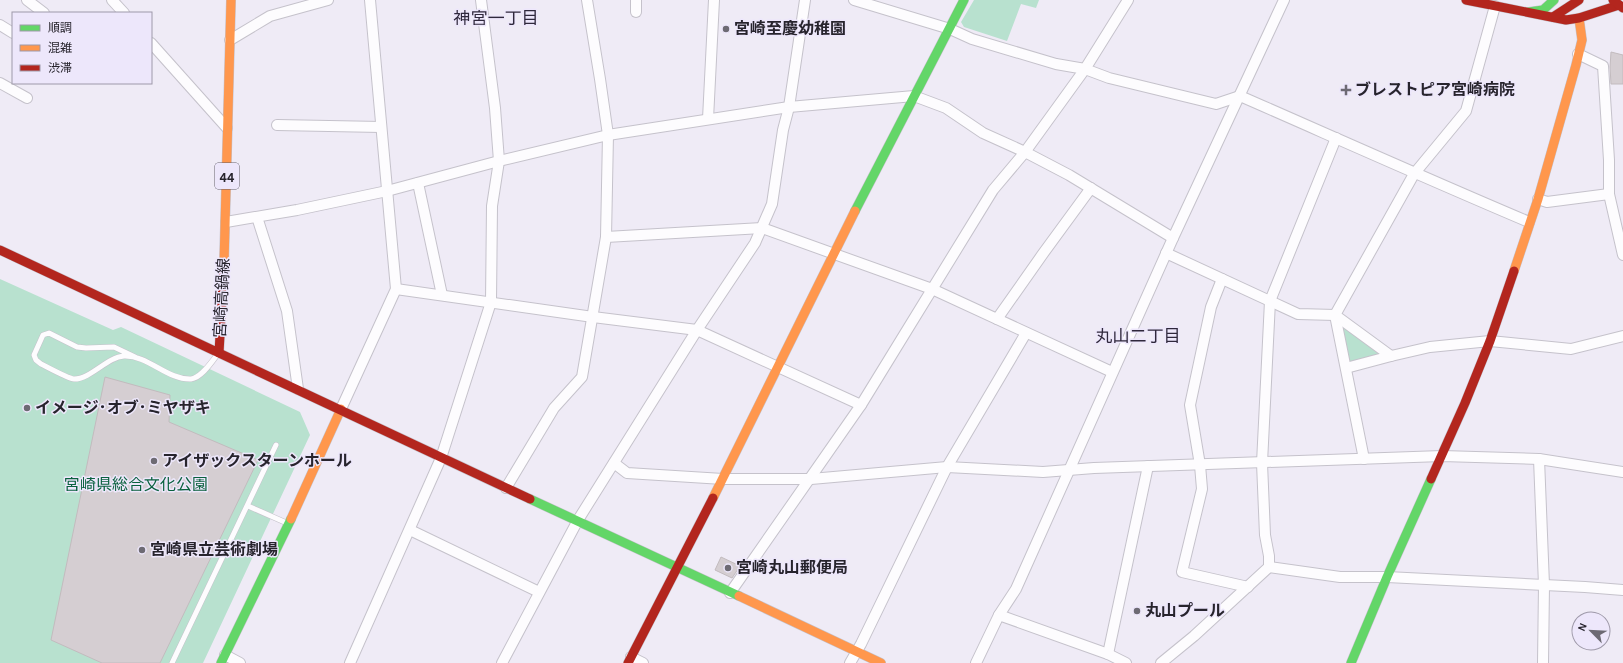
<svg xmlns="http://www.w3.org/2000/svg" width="1623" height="663" viewBox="0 0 1623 663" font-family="'Alegreya Sans','Noto Sans JP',sans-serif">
<rect width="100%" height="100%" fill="#efebf6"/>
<g fill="#b8e1cf">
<path d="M974,0h65l-3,8 -15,-4 -14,37 -43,-14 -3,-5z"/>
<path d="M0,279l113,51 8,-3 179,85 10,23 -107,228h-203z"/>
<path d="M1340,324l42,30 -34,8z"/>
</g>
<g fill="#d5ced2" stroke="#c2bbbe">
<path d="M1611,52l12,3v29h-12l-1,-17z"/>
<path d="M105,377l65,18 -1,27 89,38 -98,203h-58l-51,-23z"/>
<path d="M721,557l19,9 -8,12 -17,-8z"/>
</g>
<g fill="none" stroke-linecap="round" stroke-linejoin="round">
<defs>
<g id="lane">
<path d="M135,357l-21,-10 -28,1 -9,-1 -28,-14 -6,2 -9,20 2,5 5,4c6,3 28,15 33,15 17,0 33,-22 50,-23 24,-1 43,24 67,23 10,-1 20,-16 26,-24"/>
<path d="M248,506l41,18"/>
<path d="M172,663l104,-218"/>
</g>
<g id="street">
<path d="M27,0l17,13"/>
<path d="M112,0l12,13"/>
<path d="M636,0v12"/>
<path d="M854,0l96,29 22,10 84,25 29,5 24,9 107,26 24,-8c96,42 192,85 289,126"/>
<path d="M0,25l13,8"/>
<path d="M230,40l40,-24 58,-16"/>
<path d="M151,43l76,85"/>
<path d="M1578,54l25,12 6,94v34l14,61"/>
<path d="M0,83l27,15"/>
<path d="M708,119l6,-119"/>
<path d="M277,125l104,2"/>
<path d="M418,183l24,112"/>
<path d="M1538,199l9,3 62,-8"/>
<path d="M257,217l30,94 11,78"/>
<path d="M226,222l71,-12 90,-19 112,-30 109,-26 181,-28 125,-11 32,12 37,25 42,19 44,23 104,63"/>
<path d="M606,237l156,-9 170,61 180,83"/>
<path d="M1166,253l132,61 37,1 56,41"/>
<path d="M1222,279l-11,28 -21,98 10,60 2,24 -20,83 66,15"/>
<path d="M396,289l197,28 104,13 164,75"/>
<path d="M997,319l45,-64 49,-67"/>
<path d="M1346,368l45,-12 39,-9 60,-6 81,8 52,-13"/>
<path d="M341,409l55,-120 -26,-289"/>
<path d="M1364,459l-29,-144 79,-141 52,-63 29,-105"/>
<path d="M1539,459l5,126 -1,78"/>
<path d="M614,463l13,10 96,6h88l136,-12 96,5 51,-4 348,-12 97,3 84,13"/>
<path d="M506,488l48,-80 28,-31 24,-140 2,-102 -8,-56 -13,-79"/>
<path d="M410,530l129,62"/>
<path d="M1269,567l71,10h47l198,10 38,3"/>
<path d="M730,593l131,-188 132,-215 32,-38 60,-83 43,-69"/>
<path d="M999,615l109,39 18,9"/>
<path d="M1108,654l40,-188"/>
<path d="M225,655l15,8"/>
<path d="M631,657l12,6"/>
<path d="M350,663l91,-205 50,-156 1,-96 7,-45 -4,-53 -14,-108"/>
<path d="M502,663l76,-143 119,-190 58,-87 17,-39 11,-74 6,-23 16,-107"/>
<path d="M850,663l11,-19 86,-177 79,-134"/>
<path d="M976,663l23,-48 17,-26 157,-351 111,-238"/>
<path d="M1161,663l33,-27 75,-69v-11l-4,-21 -3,-72 8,-162 66,-163"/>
</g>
<g id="fast">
<path d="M1529,12l14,-2 11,-10"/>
<path d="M855,211l109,-211"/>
<path d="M530,499l209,97"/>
<path d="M221,663l70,-144"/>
<path d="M1351,663l36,-86 44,-98"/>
</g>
<g id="slow">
<path d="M224,264l7,-264"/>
<path d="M1514,271l24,-72 38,-134 6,-25 -3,-22"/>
<path d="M713,498l142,-287"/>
<path d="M291,519l50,-110"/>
<path d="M739,596l142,67"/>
</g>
<g id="jam">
<path d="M1466,0l100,20 13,-2 40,-13"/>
<path d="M1613,0l10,8"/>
<path d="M1553,17l26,-17"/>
<path d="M0,250l219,103 5,-89"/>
<path d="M219,353l311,146"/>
<path d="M1431,479l34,-76 25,-62 24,-70"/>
<path d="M628,663l85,-165"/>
</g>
</defs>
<use href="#lane" stroke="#c5c2cb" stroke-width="6"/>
<use href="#street" stroke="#c5c2cb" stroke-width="12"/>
<use href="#fast" stroke="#c5c2cb" stroke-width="10"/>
<use href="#slow" stroke="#c5c2cb" stroke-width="10"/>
<use href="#jam" stroke="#c5c2cb" stroke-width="10"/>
<use href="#lane" stroke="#fdfcfe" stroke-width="5"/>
<use href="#street" stroke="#fdfcfe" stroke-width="10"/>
<use href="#fast" stroke="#63d668" stroke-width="9"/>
<use href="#slow" stroke="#ff974d" stroke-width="9"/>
<use href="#jam" stroke="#b3261e" stroke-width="9"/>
</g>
<g fill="#6d6a73" stroke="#ede7fb" stroke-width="1.5">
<circle cx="726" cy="29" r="4"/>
<path d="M1344 84h4v4h4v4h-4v4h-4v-4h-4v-4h4z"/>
<circle cx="27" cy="408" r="4"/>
<circle cx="154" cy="461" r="4"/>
<circle cx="142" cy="550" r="4"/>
<circle cx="728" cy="568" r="4"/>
<circle cx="1137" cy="611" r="4"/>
</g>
<g text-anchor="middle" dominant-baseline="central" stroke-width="3" stroke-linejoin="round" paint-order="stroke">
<rect fill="#ede7fb" stroke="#625e6b" stroke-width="1" x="215" y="163" width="24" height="26" rx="3"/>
<g font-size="15" font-weight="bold" fill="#27242d">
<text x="227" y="176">44</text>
</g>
<g font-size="16" font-weight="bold" fill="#27242d" stroke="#ede7fb" text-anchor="start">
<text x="734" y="29">宮崎至慶幼稚園</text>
<text x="1355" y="90">ブレストピア宮崎病院</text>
<text x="35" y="408">イメージ･オブ･ミヤザキ</text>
<text x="162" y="461">アイザックスターンホール</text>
<text x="150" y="550">宮崎県立芸術劇場</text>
<text x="736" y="568">宮崎丸山郵便局</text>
<text x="1145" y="611">丸山プール</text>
</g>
<g font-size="16" fill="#27242d" stroke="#ede7fb">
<text transform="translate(222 298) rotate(-87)">宮崎高鍋線</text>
</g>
<g font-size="16" fill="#0a613e" stroke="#ede7fb">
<text x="136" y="485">宮崎県総合文化公園</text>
</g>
<g font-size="17" fill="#2f283c" stroke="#ede7fb">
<text x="496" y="18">神宮一丁目</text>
<text x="1138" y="336">丸山二丁目</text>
</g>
</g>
<rect x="12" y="12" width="140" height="72" fill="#ede7fb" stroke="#9e99a9"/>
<rect x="20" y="25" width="20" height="6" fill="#63d668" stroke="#9e99a9"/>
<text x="48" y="32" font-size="12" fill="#27242d">順調</text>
<rect x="20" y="45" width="20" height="6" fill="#ff974d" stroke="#9e99a9"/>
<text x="48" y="52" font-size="12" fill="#27242d">混雑</text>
<rect x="20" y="65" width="20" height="6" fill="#b3261e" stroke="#9e99a9"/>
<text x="48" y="72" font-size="12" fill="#27242d">渋滞</text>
<g transform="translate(1591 631) rotate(294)"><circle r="19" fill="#ede7fb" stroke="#9e99a9"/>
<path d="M0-3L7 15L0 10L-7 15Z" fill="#6d6a73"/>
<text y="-6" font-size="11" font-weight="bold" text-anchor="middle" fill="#27242d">N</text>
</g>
</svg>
